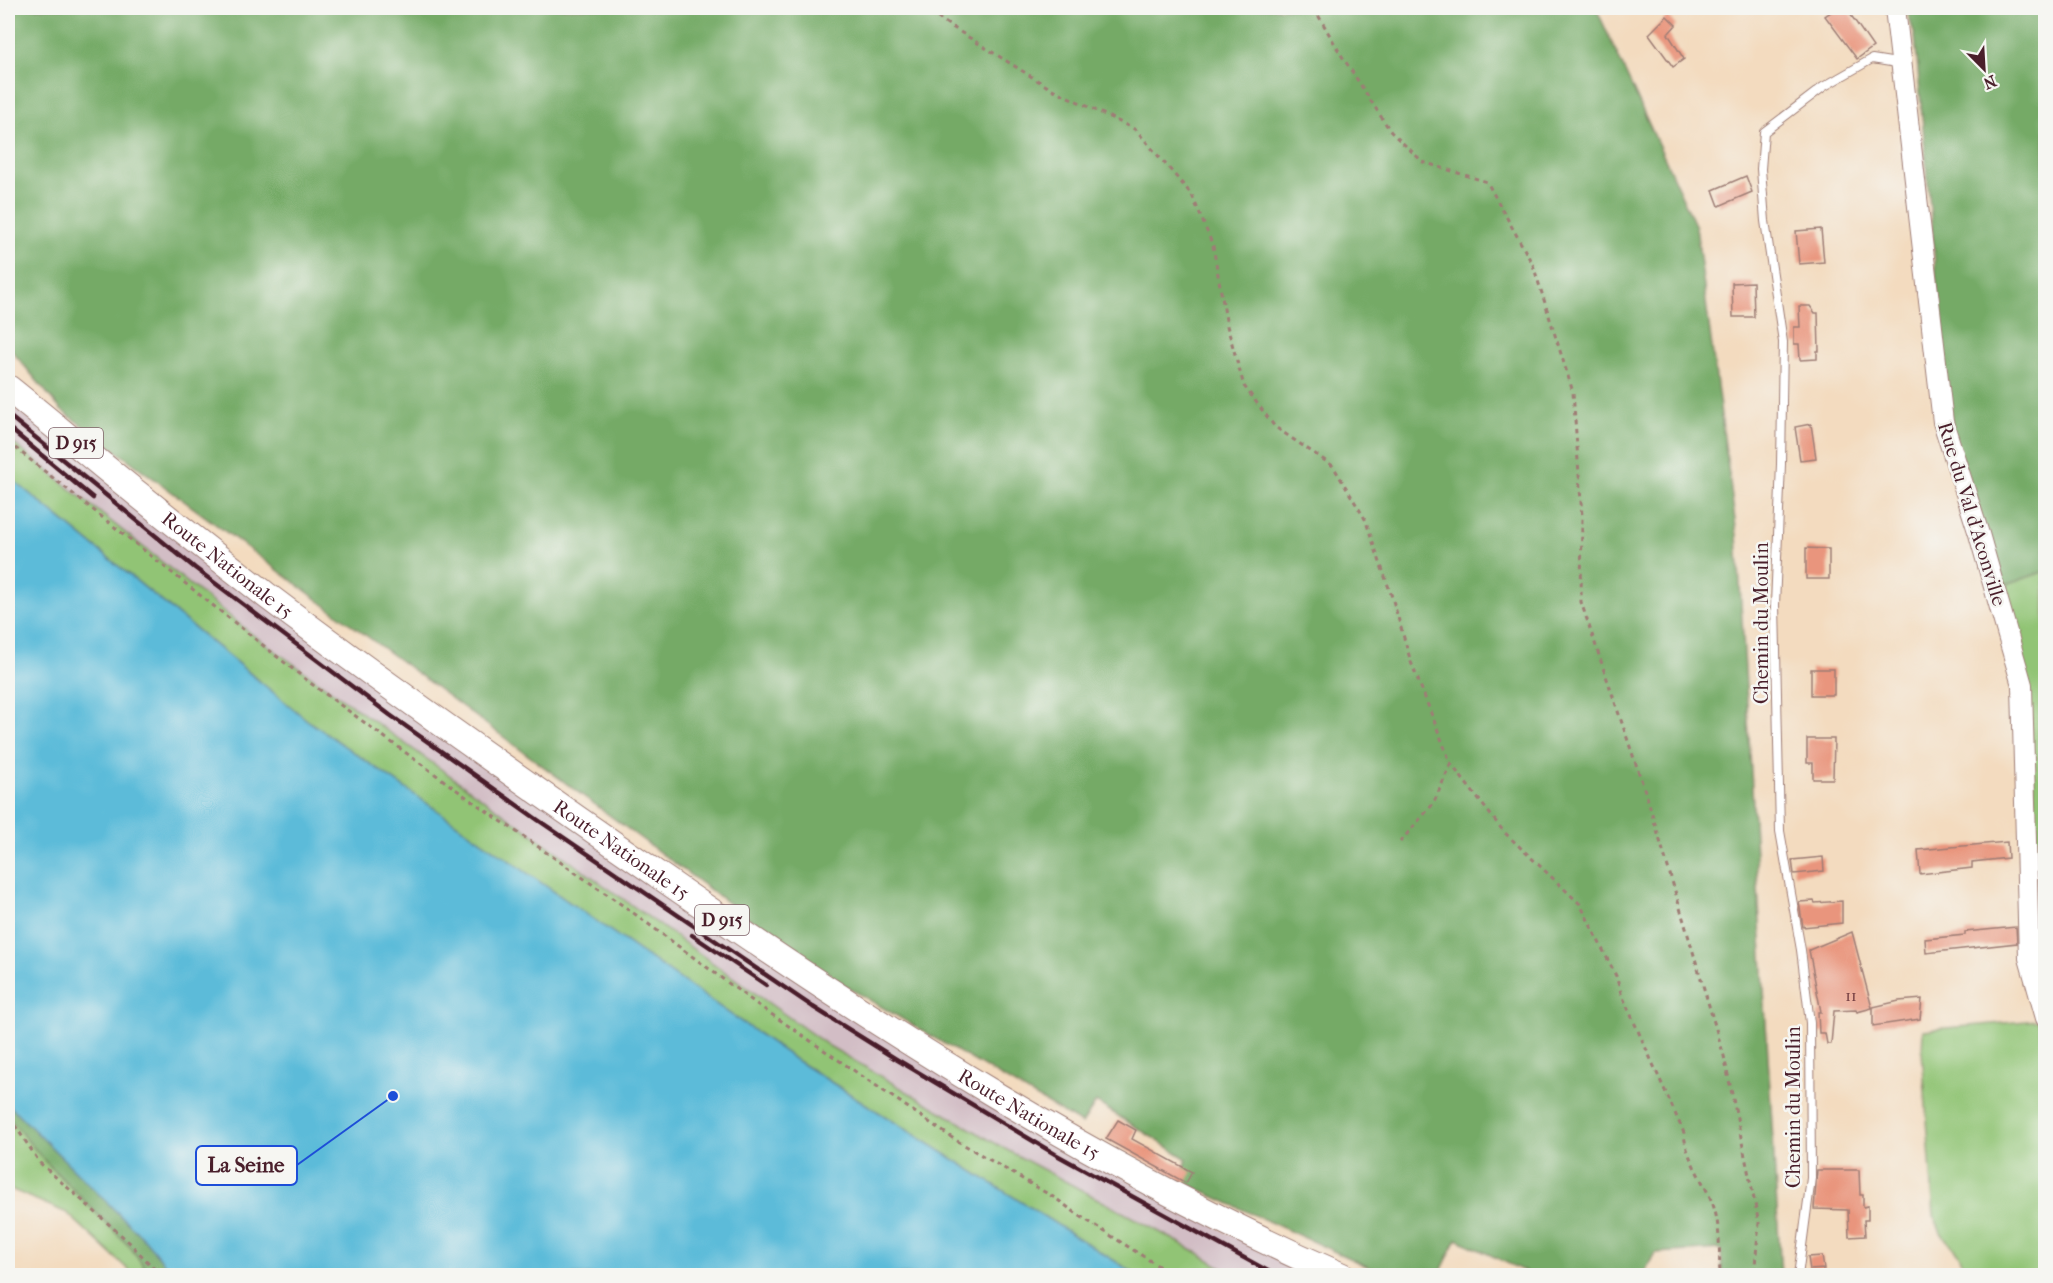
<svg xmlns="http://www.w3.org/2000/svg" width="2053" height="1283" viewBox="0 0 2053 1283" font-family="'IM FELL French Canon',serif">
<rect width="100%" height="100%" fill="#f6f6f2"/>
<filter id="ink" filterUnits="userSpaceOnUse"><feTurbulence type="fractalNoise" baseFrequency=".0167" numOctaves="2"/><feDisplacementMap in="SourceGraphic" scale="12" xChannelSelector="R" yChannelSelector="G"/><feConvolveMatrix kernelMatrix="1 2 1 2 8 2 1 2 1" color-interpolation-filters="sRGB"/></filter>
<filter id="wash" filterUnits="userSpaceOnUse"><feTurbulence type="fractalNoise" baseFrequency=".008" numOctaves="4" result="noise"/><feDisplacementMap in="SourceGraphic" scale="24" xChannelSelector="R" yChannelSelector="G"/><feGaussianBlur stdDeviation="1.35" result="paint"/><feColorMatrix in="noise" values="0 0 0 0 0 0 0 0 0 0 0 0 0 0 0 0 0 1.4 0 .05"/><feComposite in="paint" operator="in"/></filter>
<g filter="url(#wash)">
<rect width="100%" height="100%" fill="#f3dbbf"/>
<path fill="#d2bdc5" d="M8,403l960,690 338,182h-72l-39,-24 -188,-101 -178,-104 -576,-411 -245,-196z"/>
<g fill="#91c475" stroke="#6e7250" stroke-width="1.5">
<path d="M8,439l245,196 576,411 178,104 188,101 39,24h-97l-338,-213 -492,-342 -299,-244z"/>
<path d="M2045,571v397l-3,-13 -2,-34 -12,-238 -25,-97z"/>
<path d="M2038,1020l8,34 -1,221h-77l-9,-20 -18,-22 -7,-17 -12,-165 1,-21z"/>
<path d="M8,1117l36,43 87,88 19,27h-16l-67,-62 -59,-25z"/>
</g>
<g fill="#74aa66" stroke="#5f6448" stroke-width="1.5">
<path d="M8,8h1588l100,219 41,308 44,740h-59l-1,-26 -66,4 -12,22h-111l-75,-36 -18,36h-53l-206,-94 7,-22 -91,-57 -14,22 -262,-153 -759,-561 -53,-64z"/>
<path d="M1906,8h139v563l-42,15 -54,-163 -34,-387z"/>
<path d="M8,1104l138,137 28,34h-24l-19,-27 -87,-88 -36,-43z"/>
</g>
<path fill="#5bbbd9" stroke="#526d82" stroke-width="1.5" d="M8,476l299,244 492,342 338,213h-963l-28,-34 -138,-137z"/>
<g id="blocks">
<g fill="#e9957d">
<path d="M1837,8h9l27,39 -16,12 -32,-43z"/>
<path d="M1667,16l9,9 -8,9 16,25 -11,8 -24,-33z"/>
<path d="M1746,176l6,16 -33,14 -6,-16z"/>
<path d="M1821,229l3,33 -25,2 -3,-33z"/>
<path d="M1753,282l1,35h-21l-1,-34z"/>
<path d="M1799,306h11l5,7h3l1,38h-2v8l-17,1 -1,-16h-5v-17h6z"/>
<path d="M1811,424l5,34 -16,2 -5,-33z"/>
<path d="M1806,548l23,1v30h-23z"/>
<rect x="1811" y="669" width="23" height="26"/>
<path d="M1807,739h27l-1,40h-20v-16h-6z"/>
<path d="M2007,842l1,16 -36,4v6l-52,6 -2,-24z"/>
<path d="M1823,857l1,14 -30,3 -2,-14z"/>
<path d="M1814,901l1,2 27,-2v22l-39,4 -4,-25z"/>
<path d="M2016,927l1,16 -91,10 -1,-14 40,-4v-3z"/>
<path d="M1852,932l20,76 -15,4 -1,-2 -22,1 -3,33h-4l-2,-11h-6l-1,-21h3l-12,-62z"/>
<path d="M1922,999l-2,20 -47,7v-19l26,-6z"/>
<path d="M1118,1120l18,10 -4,9 60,33 -6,11 -80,-44z"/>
<path d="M1817,1170h42l1,25h3v12l5,-1v14h-4l1,16 -16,1 -1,-27 -34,-1z"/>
<path d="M1822,1256l2,13 -14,1 -2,-13z"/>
</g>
</g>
</g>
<g filter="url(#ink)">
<use href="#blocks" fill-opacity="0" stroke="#9e7d75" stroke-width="1.5"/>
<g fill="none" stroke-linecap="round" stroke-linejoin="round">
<defs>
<path id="service" d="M1798,1276l13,-98 -1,-155 -9,-73 -21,-119 -5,-226 6,-141 2,-122 -18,-121 -4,-52 3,-37 59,-45 49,-28 31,5"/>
<path id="tertiary" d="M1895,8l48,414 36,112 43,151 7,273 17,60"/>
<g id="primary">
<path id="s1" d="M8,388c44,35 87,72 131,107 42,34 85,67 127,100 131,99 266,193 401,286 214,148 436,290 675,395"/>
</g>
</defs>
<use href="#service" stroke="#9e7d75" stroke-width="10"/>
<use href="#tertiary" stroke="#9e7d75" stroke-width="22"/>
<use href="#primary" stroke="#9e7d75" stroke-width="28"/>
<g stroke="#9e7d75" stroke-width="3" stroke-dasharray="4.5 4.5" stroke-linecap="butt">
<path d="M922,8l126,79 88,43 56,65 21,51 14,80 17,60 31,41 58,39 32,53 27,78 19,65 40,102 53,68 76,72 36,72 5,17 63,140c2,26 18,45 28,69 9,23 7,49 8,74"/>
<path d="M1314,8l26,45 51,79 32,30 64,20 46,83 40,127 9,124 -1,86 66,195 77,259 35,167 -5,53"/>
<path d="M8,442l301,240 156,114 163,113 130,96 196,134 101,59 25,18 94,60"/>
<path d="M1400,842l33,-38 18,-40"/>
<path d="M8,1119l8,8 24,36 89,79 32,34"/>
</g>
<use href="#service" stroke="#fff" stroke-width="8"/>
<use href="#tertiary" stroke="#fff" stroke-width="20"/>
<use href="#primary" stroke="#fff" stroke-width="26"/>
<g stroke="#4a1f2b" stroke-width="4.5">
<path d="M8,415l187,153 195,147 148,105 275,187 83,52 159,95 222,122"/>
<path d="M8,427l85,71"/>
<path d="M692,935l74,50"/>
</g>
</g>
</g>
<g text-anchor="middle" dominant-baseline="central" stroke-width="5" stroke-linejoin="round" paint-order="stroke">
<g font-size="16" fill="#723c40">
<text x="1851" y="995">11</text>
</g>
<g fill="#f6f6f2" stroke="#7e6067" stroke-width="1.5">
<rect x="49" y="428" width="54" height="30" rx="4.5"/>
<rect x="695" y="905" width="54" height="30" rx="4.5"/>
</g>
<g font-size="18" font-weight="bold" fill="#4a1f2b">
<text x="76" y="443">D 915</text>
<text x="722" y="920">D 915</text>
</g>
<g font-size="20" fill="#4a1f2b" stroke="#f6f6f2">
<text transform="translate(1972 514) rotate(73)">Rue du Val d'Aconville</text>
<text stroke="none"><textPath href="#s1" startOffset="282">Route Nationale 15</textPath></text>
<text transform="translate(1761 623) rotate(-90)">Chemin du Moulin</text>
<text stroke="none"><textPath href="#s1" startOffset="768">Route Nationale 15</textPath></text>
<text transform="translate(1793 1107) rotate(-90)">Chemin du Moulin</text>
<text stroke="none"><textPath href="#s1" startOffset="1254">Route Nationale 15</textPath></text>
</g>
</g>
<path fill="none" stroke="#1d4ed8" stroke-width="2" d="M393 1096L297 1165"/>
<circle fill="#1d4ed8" stroke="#f6f6f2" stroke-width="2" cx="393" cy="1096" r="6"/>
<rect fill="#f6f6f2" stroke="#1d4ed8" stroke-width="2" x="196" y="1146" width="101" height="39" rx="6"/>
<g font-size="21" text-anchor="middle" font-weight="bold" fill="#4a1f2b">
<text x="246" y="1172">La Seine</text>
</g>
<rect width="2053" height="1283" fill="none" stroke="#f6f6f2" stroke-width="30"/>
<g transform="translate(1984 69) rotate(156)" stroke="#f6f6f2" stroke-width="4.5" paint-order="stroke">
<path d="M0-4.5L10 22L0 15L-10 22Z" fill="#4a1f2b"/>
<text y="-9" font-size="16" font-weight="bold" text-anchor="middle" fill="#4a1f2b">N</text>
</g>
</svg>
